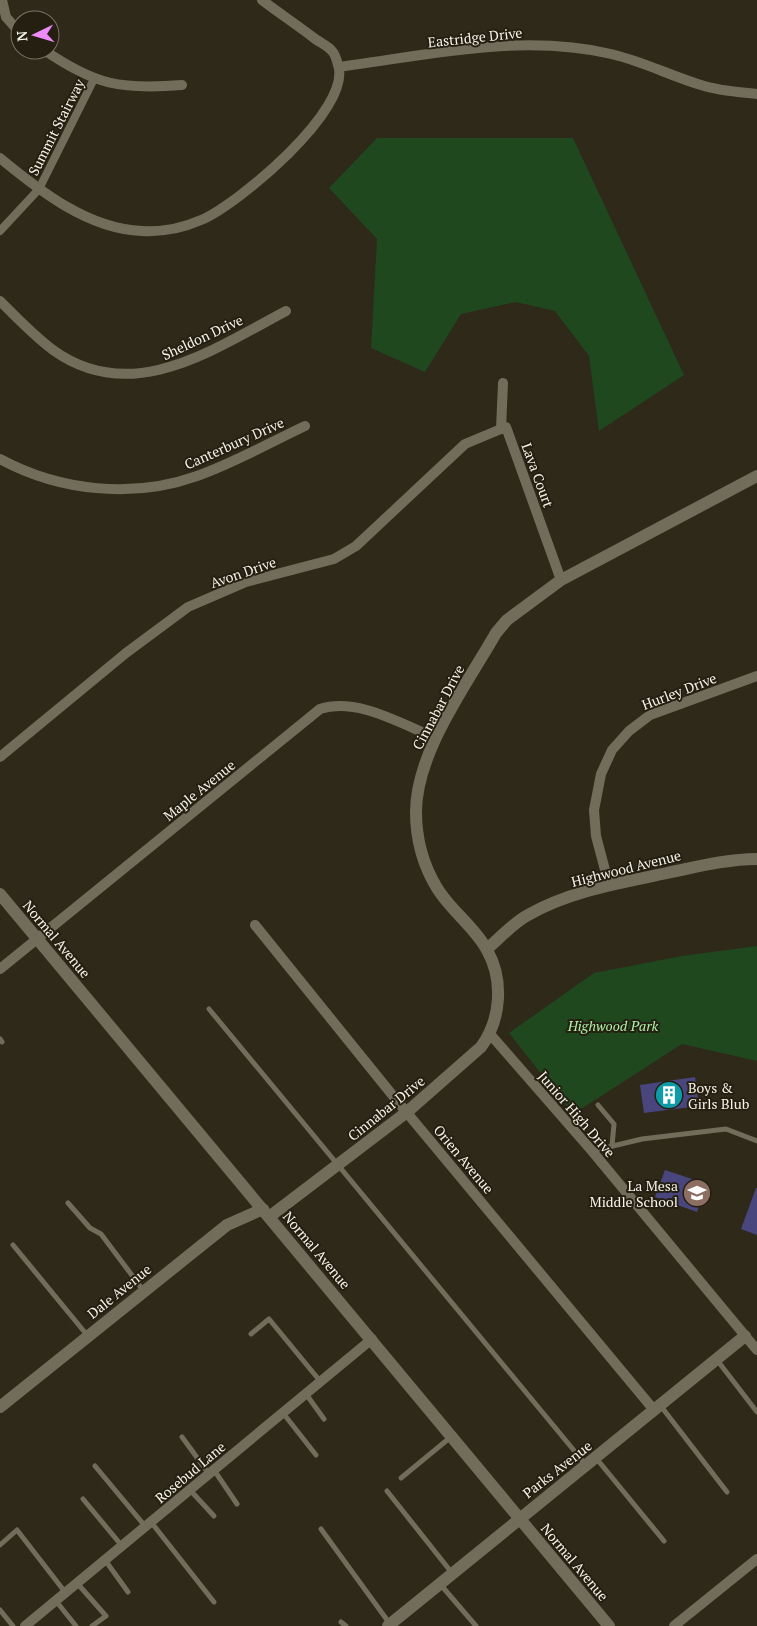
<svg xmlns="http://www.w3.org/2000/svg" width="757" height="1626" viewBox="0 0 757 1626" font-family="'PT Serif',serif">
<rect width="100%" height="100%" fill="#2e2919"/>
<g fill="#1f481f">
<path d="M377,138h196l111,237 -85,56 -10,-75 -34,-45 -39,-9 -55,12 -36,58 -54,-24 6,-109 -48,-51z"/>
<path d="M757,946v115l-75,-17 -109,70 -64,-81 85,-60 88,-17z"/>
</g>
<g fill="#48467d">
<path d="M695,1077l4,29 -55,7 -4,-28z"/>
<path d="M665,1170l42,14 -10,28 -42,-15z"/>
<path d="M756,1188h1v47l-16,-6z"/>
</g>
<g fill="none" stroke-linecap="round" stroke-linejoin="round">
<g stroke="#726d5b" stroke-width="5">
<path d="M209,1009l377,456"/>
<path d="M0,1039l2,3"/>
<path d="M598,1105l16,19 -2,22"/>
<path d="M592,1151l50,-12 84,-10 31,12"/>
<path d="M68,1203l22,25 11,6 42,56"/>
<path d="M13,1245l74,90"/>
<path d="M251,1334l18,-15 51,62"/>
<path d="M717,1360l40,52"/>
<path d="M306,1394l18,25"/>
<path d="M660,1405l67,87"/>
<path d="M283,1413l33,42"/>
<path d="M182,1437l27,37"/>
<path d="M596,1458l68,83"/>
<path d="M95,1466l50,60"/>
<path d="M214,1470l23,34"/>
<path d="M401,1478l51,-42"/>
<path d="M190,1490l24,26"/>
<path d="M387,1491l65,82"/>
<path d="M83,1499l39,47"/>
<path d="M151,1522l63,80"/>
<path d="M321,1529l69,95"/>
<path d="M0,1545l17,-15 48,62"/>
<path d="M105,1560l23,32"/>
<path d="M77,1583l29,33 -14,10"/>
<path d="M440,1584l36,42"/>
<path d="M56,1601l20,25"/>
<path d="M0,1610l13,16"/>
<path d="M341,1622l5,4"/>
</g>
<path stroke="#726d5b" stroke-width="8" d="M0,231l39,-42 55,-110"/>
<g stroke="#726d5b" stroke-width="10">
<path d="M2,0l4,17 14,16"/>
<path d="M44,50c51,35 77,40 138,35"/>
<path d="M339,67c89,-12 183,-34 272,-13 31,7 60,22 90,31 18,6 37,7 56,9"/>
<path d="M0,158c40,33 88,71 142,73 20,1 41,-3 59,-11 36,-15 152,-111 137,-155 -1,-4 -3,-11 -6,-14 -4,-5 -13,-9 -18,-13 -17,-13 -35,-25 -52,-38"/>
<path d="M0,301c17,17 34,35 53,49 79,57 161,-1 233,-39"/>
<path d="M501,429l5,-2 55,153"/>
<path d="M501,429l2,-46"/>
<path d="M0,459c59,32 133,40 197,17 37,-13 72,-33 108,-50"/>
<path d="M0,757l126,-104 62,-46 58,-25 88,-23 22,-13 109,-102 36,-15"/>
<path d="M609,885l-13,-49 -2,-26 7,-36 11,-24 17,-19 21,-16 107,-39"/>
<path d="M255,925l143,177 256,308"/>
<path d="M0,969l320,-260c37,-12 81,15 116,29"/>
<path d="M490,1034l102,117 165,199"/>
<path d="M25,1626l347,-287"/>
<path d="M674,1626l83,-67"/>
</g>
<g stroke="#726d5b" stroke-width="12">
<path d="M0,894l609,732"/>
<path d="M487,949c13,-11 26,-26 41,-34 42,-24 92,-32 139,-42 29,-6 60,-14 90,-14"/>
<path d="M269,1217l138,-105 74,-65c20,-27 23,-67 6,-97 -12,-23 -37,-40 -50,-62 -14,-23 -21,-50 -21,-76 0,-60 51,-128 80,-179l11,-13 54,-40 196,-104"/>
<path d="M0,1407l227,-182 36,-16"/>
<path d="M388,1626l357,-290"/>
</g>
</g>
<defs>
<symbol id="building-disc" viewBox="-11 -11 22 22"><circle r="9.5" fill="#0f9aa8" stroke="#241f10"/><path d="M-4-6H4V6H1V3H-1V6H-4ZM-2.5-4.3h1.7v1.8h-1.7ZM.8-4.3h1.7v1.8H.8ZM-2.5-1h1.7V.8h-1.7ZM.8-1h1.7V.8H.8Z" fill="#fff"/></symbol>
<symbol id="school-disc" viewBox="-11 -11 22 22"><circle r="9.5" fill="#8d6e63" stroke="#241f10"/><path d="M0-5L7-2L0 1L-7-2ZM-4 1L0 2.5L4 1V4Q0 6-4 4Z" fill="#fff"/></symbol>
</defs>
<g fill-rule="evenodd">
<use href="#building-disc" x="653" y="1079" width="32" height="32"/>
<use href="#school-disc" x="681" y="1177" width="32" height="32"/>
</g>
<g text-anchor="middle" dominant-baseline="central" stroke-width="4" stroke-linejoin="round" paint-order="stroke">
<g font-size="14" fill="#f5f2e8" stroke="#241f10">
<text transform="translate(475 37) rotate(-6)">Eastridge Drive</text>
<text transform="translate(56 127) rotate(-63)">Summit Stairway</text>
<text transform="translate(202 337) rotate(-25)">Sheldon Drive</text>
<text transform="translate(234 443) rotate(-24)">Canterbury Drive</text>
<text transform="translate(538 475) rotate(70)">Lava Court</text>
<text transform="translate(243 572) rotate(-19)">Avon Drive</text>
<text transform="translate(679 691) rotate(-21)">Hurley Drive</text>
<text transform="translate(438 707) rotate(-62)">Cinnabar Drive</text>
<text transform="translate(199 790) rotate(-39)">Maple Avenue</text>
<text transform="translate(626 868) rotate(-14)">Highwood Avenue</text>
<text transform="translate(57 939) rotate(50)">Normal Avenue</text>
<text transform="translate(386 1108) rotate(-39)">Cinnabar Drive</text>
<text transform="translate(577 1114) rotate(49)">Junior High Drive</text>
<text transform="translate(464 1159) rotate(50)">Orien Avenue</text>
<text transform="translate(317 1250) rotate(50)">Normal Avenue</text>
<text transform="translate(119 1291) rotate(-39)">Dale Avenue</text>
<text transform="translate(557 1469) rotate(-38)">Parks Avenue</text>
<text transform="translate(190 1472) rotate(-40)">Rosebud Lane</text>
<text transform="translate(575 1562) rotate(50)">Normal Avenue</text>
</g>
<g font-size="14" font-style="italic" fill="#adf3aa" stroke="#241f10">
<text x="613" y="1025">Highwood Park</text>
</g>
<g font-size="14" fill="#f5f2e8" stroke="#241f10" text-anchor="start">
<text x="688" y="1087">Boys &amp;<tspan x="688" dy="16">Girls Blub</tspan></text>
<text x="678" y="1185" text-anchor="end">La Mesa<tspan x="678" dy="16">Middle School</tspan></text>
</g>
</g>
<g transform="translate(35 35) rotate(265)"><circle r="24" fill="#241f10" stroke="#787366"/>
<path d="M0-4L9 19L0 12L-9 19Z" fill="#ee8bf8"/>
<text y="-8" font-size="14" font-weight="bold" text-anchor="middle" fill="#f5f2e8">N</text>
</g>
</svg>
